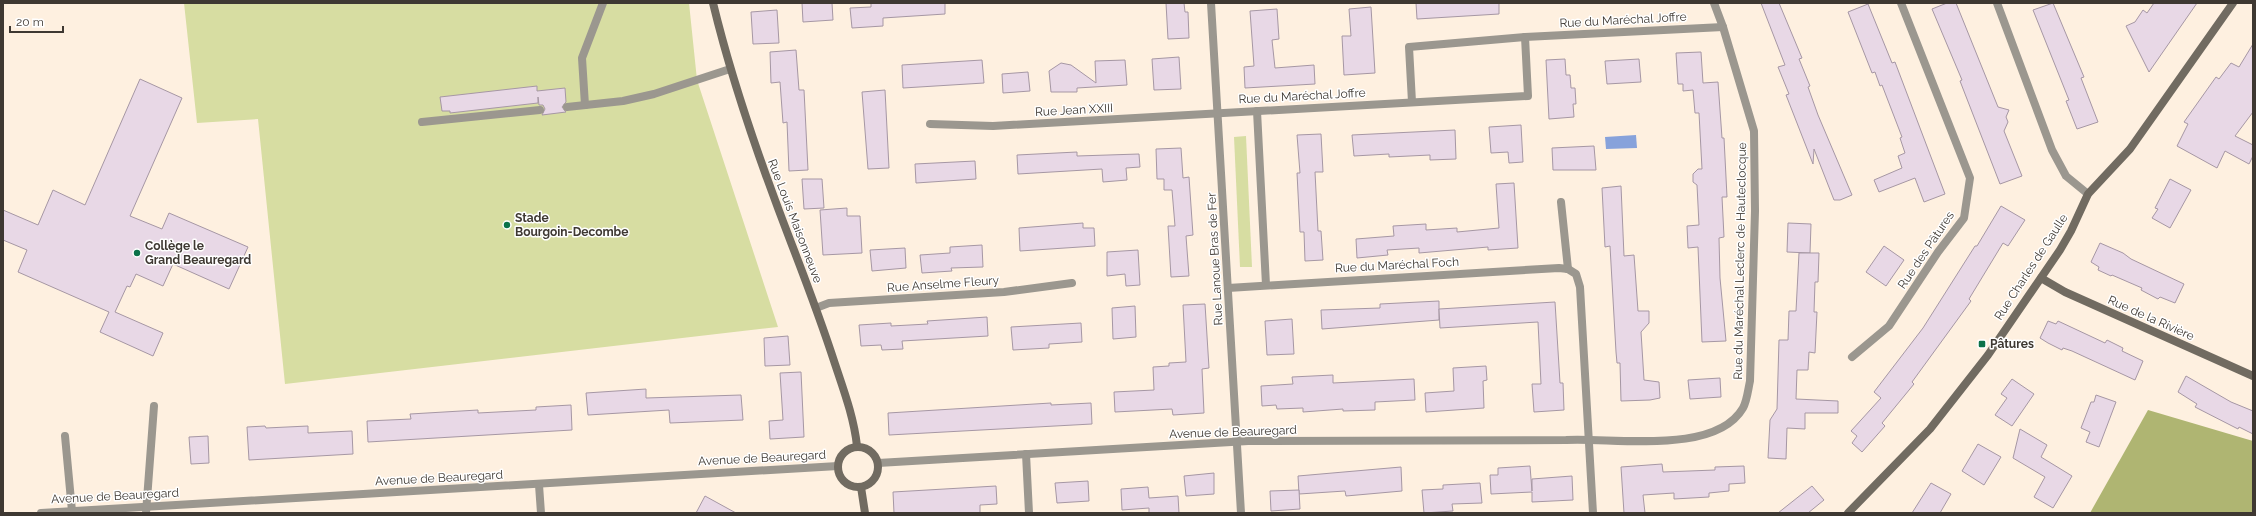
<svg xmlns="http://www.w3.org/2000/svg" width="2256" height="516" viewBox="0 0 2256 516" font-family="Raleway,sans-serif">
<rect width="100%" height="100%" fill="#fef0e0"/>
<g fill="#d7dda2">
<path d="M184,3h505l8,77 81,247 -493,57 -27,-265 -61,4z"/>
<path d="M1246,136l6,131h-12l-6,-130z"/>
</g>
<path fill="#afb572" d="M2148,410l105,31v72h-163z"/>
<path fill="#87a2db" d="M1636,135l1,13 -31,1 -1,-12z"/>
<g fill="#e8d8e6" stroke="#a697a4">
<path d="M802,3h30l1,17 -30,2z"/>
<path d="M871,3h74v11l-62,4v8l-31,2 -2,-20 21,-1z"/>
<path d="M1166,3h18l1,9h3l1,26 -21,1z"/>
<path d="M1416,3h83v11l-82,5z"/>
<path d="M1761,3h18l23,55 -3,1 11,27 -2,1 10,28 34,80 -12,5h-6l-20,-51 -1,15 -27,-69 3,-1 -11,-27 7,-2z"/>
<path d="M1947,3h9l42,104 11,3 -3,7 2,5 -4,9 18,45 -22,8 -40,-103 2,-1 -30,-71z"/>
<path d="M2053,3l31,74 -3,1 17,44 -21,7 -11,-28 3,-1 -36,-90z"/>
<path d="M2154,3h43l-48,69 -23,-46 9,-4 8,-12 4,3z"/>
<path d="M1868,4l24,59 3,-1 50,132 -21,8 -9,-24 -36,14 -5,-12 28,-12 -4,-12 7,-3 -5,-15 2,-1 -20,-52 -2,1 -5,-14 -3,1 -24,-61z"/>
<path d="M1371,7l4,66 -31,2 -2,-39h9l-2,-27z"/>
<path d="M1277,9l2,30 -7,1 3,28 39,-3 1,19 -70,4 -1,-21 10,-1 -4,-55z"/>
<path d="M777,10l2,33 -26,1 -2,-32z"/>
<path d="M2253,44v68l-18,24 18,9v11l-4,8 -24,-13 -8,17 -40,-22 11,-22 -4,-2 32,-45 3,2 12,-16 8,4z"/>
<path d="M796,50l3,40h5l4,80 -19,1 -2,-49 -4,1 -3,-41 -9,1 -1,-31z"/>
<path d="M1701,52l2,31 15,-1 4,56h2l3,59h-5l2,40 -5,1 1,40 6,63 -24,1 -4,-95 -10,1 -1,-22 12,-1 -2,-40 -4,-3v-8l5,-5h4l-3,-56h-4l-2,-23 -10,1v-7h-5l-2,-31z"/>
<path d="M1179,57l2,32 -27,1 -2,-31z"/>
<path d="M1565,59l1,16h4l1,13h4l1,16h-3l1,13 -25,2 -3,-59z"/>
<path d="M1639,59l2,23 -34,2 -2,-23z"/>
<path d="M982,60l2,23 -81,5 -1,-23z"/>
<path d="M1125,60l2,25 -50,3v4h-26l-2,-21 12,-8 10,2 25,18 -1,-22z"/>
<path d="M1028,72l2,19 -27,2 -1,-19z"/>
<path d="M140,79l42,19 -52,118 32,13 7,-16 79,34 -19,42 -56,-25 -10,22 -27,-12 -6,13 -3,-1 -12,26 48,21 -10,23 -53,-24 9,-20 -91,-40 9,-22 -24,-10v-30l35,15 15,-35 32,15z"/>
<path d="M537,86v5l28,-3 1,14 -4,5 4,5 -24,3 3,-6 -2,-4h-4l-1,-8v6l-88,10v-2h-8l-2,-14z"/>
<path d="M885,90l4,78 -21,1 -6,-77z"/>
<path d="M1521,125l2,37 -14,1 -1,-11 -17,1 -2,-26z"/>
<path d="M1455,130l1,29 -26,1v-5l-41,2v-3l-35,2 -2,-21z"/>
<path d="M1321,134l2,38h-8l3,59h3l2,29 -18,1 -1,-29h-4l-3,-59h3l-3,-38z"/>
<path d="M1594,146l2,24h-43l-1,-22z"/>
<path d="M1181,148l2,30 6,-1 4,58 -7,1 3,40 -18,1 -3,-51h7l-3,-36h-8v-11h-7l-1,-30z"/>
<path d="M1077,152v4l62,-2 1,13 -14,1 1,12 -24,2 -1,-13 -84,5 -1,-19z"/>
<path d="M975,161l1,18 -60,4 -1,-19z"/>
<path d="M802,179h20l2,29 -20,1z"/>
<path d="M2170,179l21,11 -21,38 -18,-10 6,-9 -3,-1z"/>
<path d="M1514,183l4,65 -30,2v-3l-69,6v-5l-32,2 1,5 -31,3 -1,-19 38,-3 -1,-10 33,-2v6l31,-2v4l42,-4 -3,-44z"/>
<path d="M1621,186l3,70 10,-1 4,56h11v12l-8,9 3,48 15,2 1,16 -10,2 -29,1 -1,-38h-3l-1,-11 -6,-106 -5,1 -3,-59z"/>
<path d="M2001,206l24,14 -17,26 -5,-3 -34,56 2,2 -59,81 2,2 -32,39 3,3 -23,26 -10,-9 5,-7 -6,-5 30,-33 -7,-6 49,-64 52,-82h2z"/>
<path d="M847,208v8h13l2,37 -39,2 -3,-45z"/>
<path d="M1083,223v5h11l1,18 -75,5 -1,-23z"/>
<path d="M1788,223l23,1 -1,29 -23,-1z"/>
<path d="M2100,243l23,10 8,6 53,25 -9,19 -15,-6 -2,2 -17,-9 1,-2 -30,-13 -1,1 -13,-6 1,-3 -8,-5z"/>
<path d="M982,245l1,22 -32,1 1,3 -30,2 -2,-18 30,-2v-6z"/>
<path d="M1884,246l20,14 -18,26 -20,-14z"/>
<path d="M905,248l1,20 -34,3 -2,-21z"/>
<path d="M1138,250l2,35 -14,1 -1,-12 -18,2v-24z"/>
<path d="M1799,253h20l-1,29h-3l-1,30h3l-2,41 -6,-1 -1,18h-11l-1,29 42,2v12h-33v16l-18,-1 -1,31 -18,-1 2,-38 7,-11 2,-69h9l1,-29h7z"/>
<path d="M1439,301v19l-117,9 -1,-19 59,-2v-4z"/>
<path d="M1555,302l5,81h3l1,27 -30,2 -2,-28h9l-3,-62 -98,6 -1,-19z"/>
<path d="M1205,304l4,64 -7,1 2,44 -31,2 -1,-6 -57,3 -1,-20 40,-2 -1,-23 16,-1v-3l17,-1 -3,-57z"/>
<path d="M1135,306l1,31 -23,2 -1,-31z"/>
<path d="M987,317l1,19 -86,5 1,8 -21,1 -1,-5 -20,1 -2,-21 32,-2v3l37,-2 -1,-3z"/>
<path d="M1292,319l2,35 -27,1 -2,-34z"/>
<path d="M2048,321l8,3 2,-3 47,22 2,-3 16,8 -1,3 21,10 -8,19 -63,-29 -9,-3 -1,2 -14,-7 -8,-5z"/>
<path d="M1081,323l1,19 -33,2v4l-36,2 -2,-23z"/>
<path d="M788,336l2,29 -25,1 -1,-28z"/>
<path d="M1486,366l1,14 -4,1 1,27 -58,4 -1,-19 29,-2 -1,-23z"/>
<path d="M801,372l3,65 -34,2 -1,-18 14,-1 -3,-47z"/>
<path d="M1333,375v8l81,-4 1,21 -40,2v8l-32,1v-2l-40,3v-4l-26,1 -1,-4 -14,1 -1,-20 32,-2 -1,-7z"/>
<path d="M2186,376l45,26 22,9v23l-14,-7 -1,2 -43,-22 2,-3 -19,-12z"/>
<path d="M1720,378l1,19 -31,2 -2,-19z"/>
<path d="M2012,379l22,15 -22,32 -17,-11 12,-17 -6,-4z"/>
<path d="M646,389v9l95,-3 2,25 -73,3 -1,-13 -81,5 -2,-22z"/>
<path d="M2096,395l20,7 -17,45 -13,-5 4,-10 -9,-4 10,-26h3z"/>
<path d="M1051,403v2l40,-2 1,21 -203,11 -1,-22z"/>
<path d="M571,405l1,25 -204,12 -1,-21 44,-2 -1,-5 68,-4v3l58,-3v-3z"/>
<path d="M265,426l1,2 42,-2v7l44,-2 1,23 -104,6 -2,-33z"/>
<path d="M2020,429l27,16 -6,12 31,19 -19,32 -19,-11 11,-20 -32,-19z"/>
<path d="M208,436l1,27 -18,1 -2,-27z"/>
<path d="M1978,444l23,13 -17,28 -22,-14z"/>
<path d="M1662,464l1,8 52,-2v-3l29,-1 1,17 -16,1v7l-20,2v4l-35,2v-6l-31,2 2,18h-21l-3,-46z"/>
<path d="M1530,466l2,25v-12l40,-3 1,24 -41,2v-10l-41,2 -1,-19h8v-7z"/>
<path d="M1401,467l1,24 -56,5 -1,-5 -46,3 -1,-18z"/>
<path d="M1214,473v21l-28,2 -2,-20z"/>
<path d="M1088,481l1,20 -32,2 -2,-20z"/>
<path d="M1480,483l2,20 -30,1 1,7 -29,2 -2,-23 21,-1v-4z"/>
<path d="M1931,483l20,11 -11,19h-28z"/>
<path d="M996,486l1,18 -17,1v8h-86l-1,-21z"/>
<path d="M1812,486l12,14 -16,13h-30z"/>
<path d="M1148,487l1,11 29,-2 1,17h-30v-5l-27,2 -1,-21z"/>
<path d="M1299,490l1,19 -29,2 -1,-20z"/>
<path d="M705,496l31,17h-40z"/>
</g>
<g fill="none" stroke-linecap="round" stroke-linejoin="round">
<g stroke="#9b978f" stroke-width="8">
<path d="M585,105l-3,-47 21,-55"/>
<path d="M567,107l56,-6 31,-7 76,-25"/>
<path d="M1257,111l9,174"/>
<path d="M422,122l118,-12"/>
<path d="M65,436l7,75"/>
</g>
<g stroke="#9b978f" stroke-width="8">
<path d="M1211,3l30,510"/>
<path d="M1997,3l55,147 14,26 22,18"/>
<path d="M1412,102l-3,-55 116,-10 198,-10"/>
<path d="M930,124l63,2 535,-30 -3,-59"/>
<path d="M1561,202l7,67"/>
<path d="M1228,288l331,-20 9,1 8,5 4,13 13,226"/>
<path d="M816,308l13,-5 175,-11 68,-9"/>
<path d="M1852,357l37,-31 49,-74 26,-34 6,-40 -69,-175"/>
<path d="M1026,454l3,59"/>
<path d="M878,463l370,-22 318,-1c46,-3 149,16 177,-32 4,-7 5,-18 7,-27l5,-170 -1,-80 -31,-104 -9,-24"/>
<path d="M539,485l2,28"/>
<path d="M41,513l797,-47"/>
<path d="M146,513l8,-107"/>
</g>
<g stroke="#716b61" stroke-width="8">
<path d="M713,3c20,83 48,162 79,242 15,39 30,79 43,119 9,27 19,54 22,82"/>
<path d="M2041,278l24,14 188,84"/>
<circle cx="858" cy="467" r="20"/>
<path d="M861,487l4,26"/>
<path d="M1848,513l82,-84 58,-74 72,-105 11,-19 17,-37 42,-45 103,-146"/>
</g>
</g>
<g fill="#0b724a" stroke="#fff" stroke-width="1.5">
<circle cx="507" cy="225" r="4"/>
<circle cx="137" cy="253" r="4"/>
<rect x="1978" y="340" width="8" height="8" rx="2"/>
</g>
<g text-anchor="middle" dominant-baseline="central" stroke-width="3" stroke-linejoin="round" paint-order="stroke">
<g font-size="12" fill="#3e3832" stroke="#fff">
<text transform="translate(1623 20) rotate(-3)">Rue du Maréchal Joffre</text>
<text transform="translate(1302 96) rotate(-3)">Rue du Maréchal Joffre</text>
<text transform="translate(1074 110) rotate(-3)">Rue Jean XXIII</text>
<text transform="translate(795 221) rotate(69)">Rue Louis Maisonneuve</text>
<text transform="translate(1926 250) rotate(-56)">Rue des Pâtures</text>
<text transform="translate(1215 259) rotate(-93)">Rue Lanoue Bras de Fer</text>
<text transform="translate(1740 261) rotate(-89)">Rue du Maréchal Leclerc de Hauteclocque</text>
<text transform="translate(1397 265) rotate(-3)">Rue du Maréchal Foch</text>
<text transform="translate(2031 267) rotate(-57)">Rue Charles de Gaulle</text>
<text transform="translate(943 284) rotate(-4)">Rue Anselme Fleury</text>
<text transform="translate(2151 318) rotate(24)">Rue de la Rivière</text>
<text transform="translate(1233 432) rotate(-2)">Avenue de Beauregard</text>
<text transform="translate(762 458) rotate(-3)">Avenue de Beauregard</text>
<text transform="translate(439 478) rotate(-3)">Avenue de Beauregard</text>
<text transform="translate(115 496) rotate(-3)">Avenue de Beauregard</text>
</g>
<g font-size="12" font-weight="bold" fill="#3e3832" stroke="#fff" text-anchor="start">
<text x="515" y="218">Stade<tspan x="515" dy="14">Bourgoin-Decombe</tspan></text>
<text x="145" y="246">Collège le<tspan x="145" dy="14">Grand Beauregard</tspan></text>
<text x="1990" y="344">Pâtures</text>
</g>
</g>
<rect width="2256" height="516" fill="none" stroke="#3e3832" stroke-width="8"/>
<path d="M10 26v6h53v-6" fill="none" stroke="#3e3832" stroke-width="2"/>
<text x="16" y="26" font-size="12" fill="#3e3832" stroke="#ffffff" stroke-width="3" paint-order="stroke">20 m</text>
</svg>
